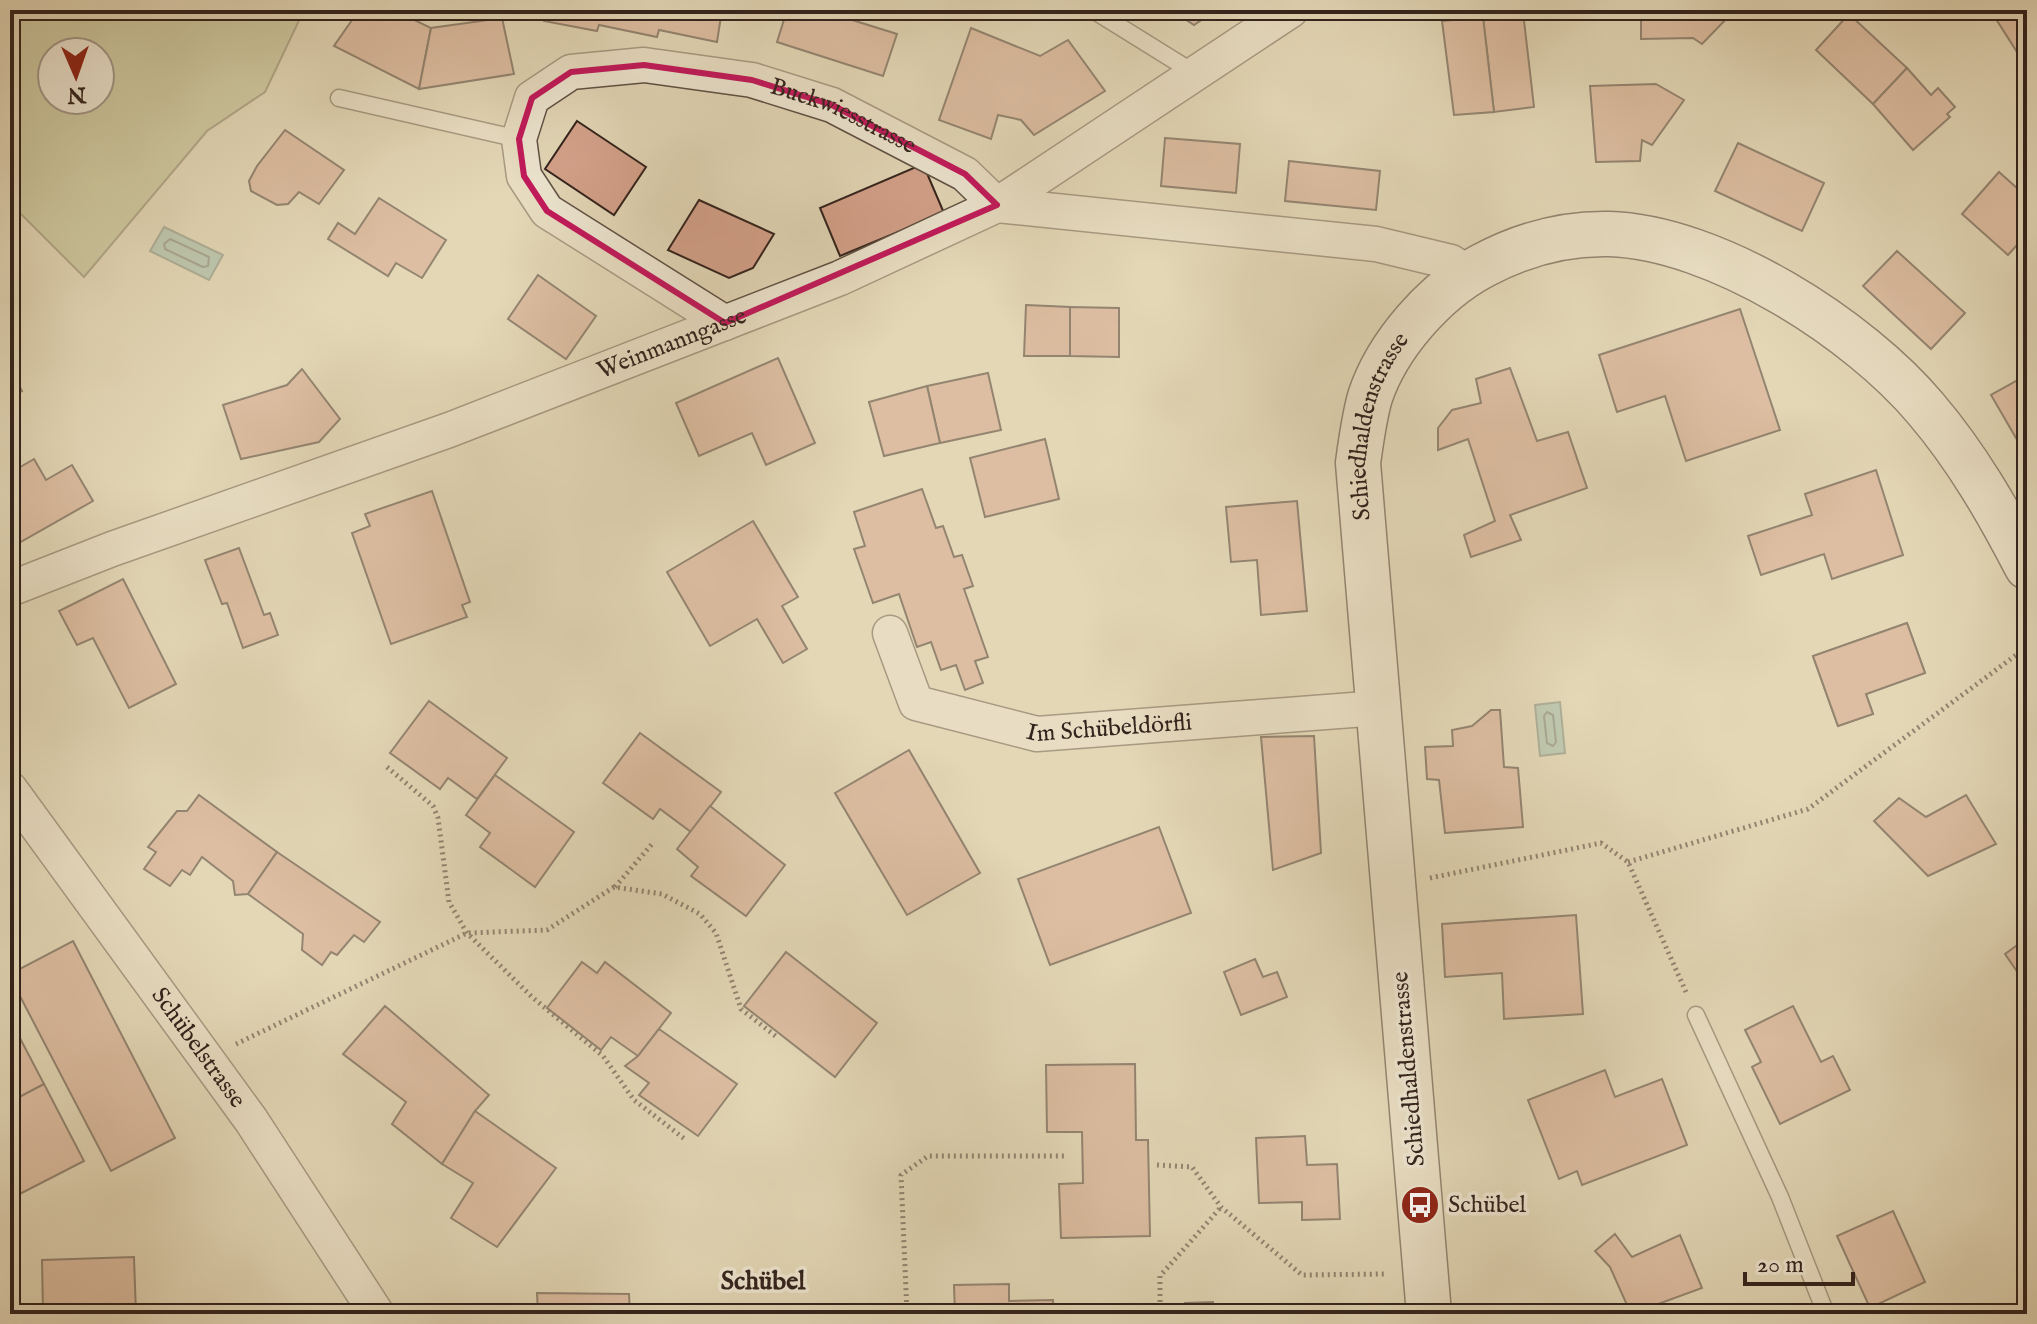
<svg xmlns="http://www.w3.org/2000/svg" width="2037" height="1324" viewBox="0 0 2037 1324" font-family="'IM FELL English',serif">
<rect width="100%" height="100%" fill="#e3d7b7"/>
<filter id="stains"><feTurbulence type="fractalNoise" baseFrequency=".0025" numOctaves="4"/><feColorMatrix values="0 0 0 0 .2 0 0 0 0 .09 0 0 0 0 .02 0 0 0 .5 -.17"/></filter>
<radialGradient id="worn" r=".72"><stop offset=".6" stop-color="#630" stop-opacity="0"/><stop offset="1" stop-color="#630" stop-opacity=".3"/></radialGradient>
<path fill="#b8bd8c" stroke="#767054" stroke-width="2" fill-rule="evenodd" d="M10,10h294l-39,82 -58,39 -123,146 -74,-74zM52,52h48v48h-48z"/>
<g fill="#96baab" stroke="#6e7e72" stroke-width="2">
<path d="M164,227l59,28 -14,25 -59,-29z"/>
<path d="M1560,702l5,51 -25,3 -5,-51z"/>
</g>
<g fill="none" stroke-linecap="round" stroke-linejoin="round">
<g stroke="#646e64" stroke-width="2">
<path d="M170,239l39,18 -1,9 -5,1 -38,-18 -1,-5z"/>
<path d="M1547,712l6,3 3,27 -3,4 -6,-3 -3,-27z"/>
</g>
</g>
<g fill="#d4a18a" stroke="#33231d" stroke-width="2">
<path d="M359,10h35l37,18 -12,61 -85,-43z"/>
<path d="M543,10h179l-5,32 -58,-12 -2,7 -58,-12 -2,6 -53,-10z"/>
<path d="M787,10h65l-3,9 48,15 -14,42 -106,-34z"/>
<path d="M1171,10h45l-22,15z"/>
<path d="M1641,10h94l-33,34 -9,-6 -52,1z"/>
<path d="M2010,10h17v51l-3,2 -28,-44z"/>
<path d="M1523,12l11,95 -40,5 -11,-95z"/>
<path d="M1849,14l58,54 -34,36 -57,-54z"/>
<path d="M1483,17l11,95 -40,3 -12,-94z"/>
<path d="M502,18l12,56 -95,15 12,-61z"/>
<path d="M971,28l69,28 28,-16 37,51 -71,44 -13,-15 -23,-5 -7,24 -52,-19z"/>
<path d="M1907,68l24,27 7,-7 17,19 -8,7 3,3 -37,33 -40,-46z"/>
<path d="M1656,84l28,16 -32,45 -10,-5 -2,21 -44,1 -6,-76z"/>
<path d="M577,121l69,46 -32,48 -69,-46z"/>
<path d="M285,130l59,40 -25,34 -20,-12 -11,12 -11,1 -26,-14 -2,-10 8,-15z"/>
<path d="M1165,138l75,6 -4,49 -75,-7z"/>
<path d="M1738,143l86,40 -22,48 -87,-40z"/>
<path d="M1289,161l91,10 -4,39 -91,-9z"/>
<path d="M923,164l21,49 -104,43 -20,-48z"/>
<path d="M1999,172l28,25v37l-19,21 -46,-41z"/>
<path d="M379,198l67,42 -24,38 -26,-15 -8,13 -60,-37 10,-16 17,11z"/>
<path d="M699,200l75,34 -21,34 -24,10 -61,-28z"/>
<path d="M1897,251l68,62 -34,36 -68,-63z"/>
<path d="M538,275l58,41 -30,43 -58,-40z"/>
<path d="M1026,305l44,2v49h-46z"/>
<path d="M1070,307l49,1v49l-49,-1z"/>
<path d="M1740,309l40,121 -94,31 -21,-65 -48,16 -18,-57z"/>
<path d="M778,358l37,85 -49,22 -14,-32 -53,23 -23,-53z"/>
<path d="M10,368l12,23 -12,6z"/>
<path d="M1510,368l27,73 31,-9 19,56 -77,27 11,25 -50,17 -7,-22 31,-14 -27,-82 -30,11v-22l14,-18 29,-7 -5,-24z"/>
<path d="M302,369l38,50 -21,23 -78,17 -18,-54 64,-20z"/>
<path d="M988,373l13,57 -61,13 -13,-57z"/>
<path d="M2027,375v56l-11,7 -25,-43z"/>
<path d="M927,386l13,57 -56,13 -15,-54z"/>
<path d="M1045,439l14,60 -74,18 -15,-59z"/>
<path d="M34,459l12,21 26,-15 21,36 -83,47v-75z"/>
<path d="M1876,470l27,85 -71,24 -8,-25 -63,21 -13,-39 64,-21 -7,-21z"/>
<path d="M922,489l14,39 7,-2 11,31 8,-2 11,31 -9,3 24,68 -13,4 8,22 -18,7 -9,-25 -15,5 -10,-28 -14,5 -18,-53 -26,9 -19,-54 11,-3 -11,-34z"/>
<path d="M432,491l38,111 -8,3 5,12 -76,27 -39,-111 18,-7 -5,-12z"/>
<path d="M1297,501l10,110 -46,4 -4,-55 -26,2 -5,-55z"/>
<path d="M753,521l45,76 -16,9 25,43 -24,14 -26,-44 -47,27 -43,-74z"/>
<path d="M239,548l25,67 6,-2 8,22 -35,13 -16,-45 -5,1 -17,-44z"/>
<path d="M123,579l53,105 -47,24 -36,-70 -16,7 -18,-34z"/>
<path d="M1907,623l18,50 -59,21 7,20 -35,12 -25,-70z"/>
<path d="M1907,623l18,50 -59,21 7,20 -35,12 -25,-70z"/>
<path d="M429,701l78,57 -30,41 -29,-21 -8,11 -50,-36z"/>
<path d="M1491,710h9l4,57 14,1 5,59 -78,6 -6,-53 -12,-1 -2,-32 28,-1 -1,-16 20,-4z"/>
<path d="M640,733l81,59 -30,40 -31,-23 -7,10 -50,-36z"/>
<path d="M1314,736l7,117 -48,17 -12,-133z"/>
<path d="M909,750l71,123 -73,42 -72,-122z"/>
<path d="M495,775l79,57 -39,55 -55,-40 10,-14 -24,-18z"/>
<path d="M199,795l78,57 -29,42 -13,1 -2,-14 -31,-24 -12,18 -8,-5 -12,16 -26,-17 12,-17 -8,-5 29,-36h10z"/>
<path d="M1966,795l30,49 -68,32 -54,-55 25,-23 27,19z"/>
<path d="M710,806l75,59 -39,51 -55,-40 7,-9 -21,-18z"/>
<path d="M1159,827l32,86 -141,52 -32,-86z"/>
<path d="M277,852l103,70 -16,20 -10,-7 -17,20 -6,-3 -9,13 -20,-15 1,-16 -55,-40z"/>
<path d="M1576,915l7,99 -79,5 -2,-46 -57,4 -3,-53z"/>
<path d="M2027,938v48l-22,-32z"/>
<path d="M73,941l102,197 -64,33 -101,-194v-3z"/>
<path d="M786,952l91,71 -42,54 -91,-71z"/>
<path d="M1255,959l8,18 14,-5 10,25 -46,18 -17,-43z"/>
<path d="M582,962l15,11 8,-11 66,51 -33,43 -27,-19 -10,13 -54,-42z"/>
<path d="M385,1006l104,89 -14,16 -33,53 -50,-40 14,-22 -63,-48z"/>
<path d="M1793,1006l28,56 12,-6 17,34 -70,34 -28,-57 9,-5 -16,-32z"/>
<path d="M10,1019l34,65 -34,18z"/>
<path d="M659,1029l78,55 -39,52 -59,-41 10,-12 -24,-17 13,-10z"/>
<path d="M1135,1064l1,76h12l2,96 -89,2 -2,-54 24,-1 -1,-51h-35l-1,-67z"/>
<path d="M1605,1070l10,27 47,-18 25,66 -105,40 -5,-14 -18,8 -31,-79z"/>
<path d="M44,1084l40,77 -74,38v-97z"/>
<path d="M475,1111l81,57 -59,79 -46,-29 22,-35 -31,-19z"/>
<path d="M1305,1136l2,29 30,-1 3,55 -38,1v-18l-43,1 -3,-65z"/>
<path d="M1893,1211l32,71 -55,26 -33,-72z"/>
<path d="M1615,1234l17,23 48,-22 22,53 -71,26 -21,-47 -15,-16z"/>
<path d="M134,1257l2,57 -93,-2 -1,-52z"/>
<path d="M1009,1284v17l44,-1 1,14h-99l-1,-29z"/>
<path d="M537,1293l92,1 1,20h-92z"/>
<path d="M1213,1302v12h-29l1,-11z"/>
</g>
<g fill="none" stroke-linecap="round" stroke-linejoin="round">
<defs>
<g id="service">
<path d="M1093,10l103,64"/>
<path d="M339,98l180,41"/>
<path d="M1696,1015l84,182 46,117"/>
</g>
<g id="minor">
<path id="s1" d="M725,323l-178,-112 -23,-35 -5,-37 13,-41 39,-26 73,-7 108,15 80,25 133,69 32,31 379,39 75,18 16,11"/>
<path id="s2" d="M10,589l102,-40 337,-119 391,-152 157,-73 294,-195"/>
<path id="s3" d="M890,633l26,70 121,31 342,-26"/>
<path id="s4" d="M10,789l241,331 126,194"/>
</g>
<g id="secondary">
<path id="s5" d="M1429,1314l-71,-851c3,-22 6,-45 12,-66 17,-52 65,-106 112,-131 39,-21 83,-33 127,-32 107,3 250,95 317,175 41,48 72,102 101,158"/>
</g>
</defs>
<use href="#service" stroke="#5f5044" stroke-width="19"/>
<use href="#minor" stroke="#5f5044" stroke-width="37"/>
<use href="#secondary" stroke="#33231d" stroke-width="47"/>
<g stroke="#33231d" stroke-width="5" stroke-dasharray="2 4" stroke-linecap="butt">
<path d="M387,767l46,39 5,12 11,84 18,31 65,64 71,59 31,44 52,40"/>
<path d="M1628,862l180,-53 219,-162"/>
<path d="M1430,878l171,-35 27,19 58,130"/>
<path d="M615,887l37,-43"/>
<path d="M236,1044l231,-111 80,-3 67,-43 48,7 38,20 16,19 25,76 37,29"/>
<path d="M1157,1165l35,2 29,40 81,68 83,-1"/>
<path d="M907,1314l-6,-139 27,-19h138"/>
<path d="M1160,1314v-38l61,-69"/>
</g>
<use href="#service" stroke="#ede5d0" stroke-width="16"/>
<use href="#minor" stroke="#ede5d0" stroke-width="34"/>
<use href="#secondary" stroke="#ede5d0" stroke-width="44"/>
</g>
<path d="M0 0H2037V1324H0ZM644,65l108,15 80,25 133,69 32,31 -272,118 -178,-112 -23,-35 -5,-37 13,-41 39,-26z" fill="#e3d7b7" fill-opacity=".55" fill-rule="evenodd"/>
<path fill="none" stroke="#c2185b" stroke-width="6" stroke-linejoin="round" d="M644,65l108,15 80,25 133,69 32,31 -272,118 -178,-112 -23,-35 -5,-37 13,-41 39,-26z"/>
<defs>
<symbol id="bus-disc" viewBox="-11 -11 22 22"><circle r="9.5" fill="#8f2418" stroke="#ede5d0"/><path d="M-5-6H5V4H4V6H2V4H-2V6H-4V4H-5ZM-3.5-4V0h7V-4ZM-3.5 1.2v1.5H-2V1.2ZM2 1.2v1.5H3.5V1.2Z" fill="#fff"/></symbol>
</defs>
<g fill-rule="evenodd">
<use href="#bus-disc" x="1398" y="1183" width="44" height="44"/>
</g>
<g text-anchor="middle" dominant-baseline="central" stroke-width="7" stroke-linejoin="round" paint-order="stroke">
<g font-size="24" fill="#33231d" stroke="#ede5d0">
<text stroke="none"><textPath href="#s1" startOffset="660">Buckwiesstrasse</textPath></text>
<text stroke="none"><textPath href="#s2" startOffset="706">Weinmanngasse</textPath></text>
<text stroke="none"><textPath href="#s5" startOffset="894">Schiedhaldenstrasse</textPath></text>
<text stroke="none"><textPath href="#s3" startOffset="272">Im Schübeldörfli</textPath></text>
<text stroke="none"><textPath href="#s4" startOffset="320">Schübelstrasse</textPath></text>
<text transform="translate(1409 1069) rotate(-95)">Schiedhaldenstrasse</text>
</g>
<g font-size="24" fill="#33231d" stroke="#ede5d0" text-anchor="start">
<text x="1448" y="1205">Schübel</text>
</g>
<g font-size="26" font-weight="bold" fill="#33231d" stroke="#ede5d0">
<text x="763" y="1281">Schübel</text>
</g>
</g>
<rect width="2037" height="1324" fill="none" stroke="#e3d7b7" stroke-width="40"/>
<rect x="12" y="12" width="2013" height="1300" fill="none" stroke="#33231d" stroke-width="4"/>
<rect x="20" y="20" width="1997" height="1284" fill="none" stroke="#33231d" stroke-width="2"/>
<g transform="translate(76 76) rotate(178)"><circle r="38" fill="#ede5d0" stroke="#a39788" stroke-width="2"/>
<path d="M0-6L14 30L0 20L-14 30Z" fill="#8f2418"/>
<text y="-12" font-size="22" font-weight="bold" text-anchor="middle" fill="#33231d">N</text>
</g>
<path d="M1745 1272v12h108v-12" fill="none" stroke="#33231d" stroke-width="4"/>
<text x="1757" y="1272" font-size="24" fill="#33231d" stroke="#ede5d0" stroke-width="6" paint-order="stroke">20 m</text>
<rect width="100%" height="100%" filter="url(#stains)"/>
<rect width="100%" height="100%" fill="url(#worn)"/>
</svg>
